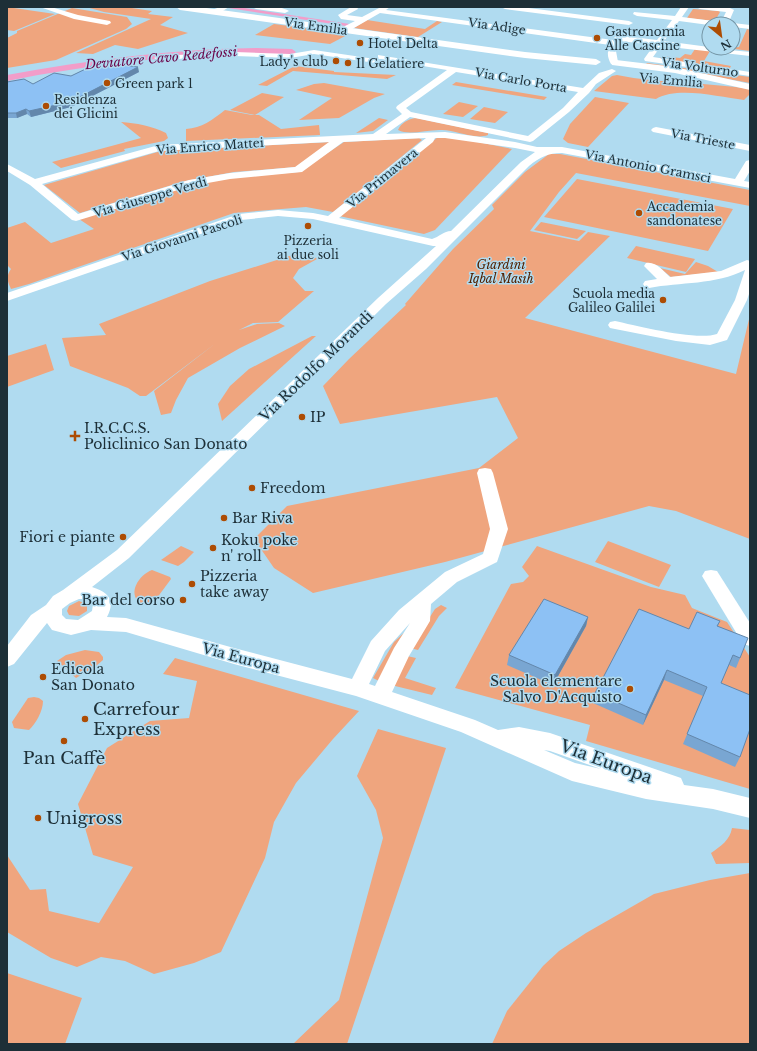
<svg xmlns="http://www.w3.org/2000/svg" width="757" height="1051" viewBox="0 0 757 1051" font-family="'Libre Baskerville',serif">
<rect width="100%" height="100%" fill="#b0dbf0"/>
<g fill="#efa57e">
<path d="M7,7l48,7 -41,17 -7,-1z"/>
<path d="M86,7h39l27,4 -4,3 25,3 -13,8 28,8 -50,16 -23,-4 -22,9 -17,-1 75,-34 -47,-7z"/>
<path d="M72,8l55,9 5,7 -6,5 -70,31 -49,8v-30l10,-5v-2z"/>
<path d="M693,9l26,2 1,1 -5,9 -28,-3z"/>
<path d="M367,20l58,9 12,-8 5,1 -24,15 -64,-9z"/>
<path d="M274,24l75,10 -19,10 -75,-9z"/>
<path d="M747,29l3,1v21l-23,-3 12,-1z"/>
<path d="M695,49l15,2 -6,10 27,5 -1,2 -71,-9 3,-3 18,2 5,-4 6,1z"/>
<path d="M647,63l103,14v6l-104,-19z"/>
<path d="M295,66l39,5v1l62,3 -9,4 -94,-8 -26,15 -9,-1z"/>
<path d="M617,75c44,9 89,7 133,14v5l-6,6c-25,-3 -66,-14 -88,-1l-62,-8 18,-15z"/>
<path d="M456,82l91,15 -3,3 -92,-15z"/>
<path d="M324,83l61,11 -11,4 -35,20 -40,2 33,-22 -36,-8 18,-6z"/>
<path d="M262,93l22,4 -29,18 -25,-5z"/>
<path d="M595,97l34,6 -41,44 -20,-4 -5,-4 7,-15z"/>
<path d="M459,102l19,4 -15,11 -20,-3z"/>
<path d="M484,107l24,5 -13,11 -25,-4z"/>
<path d="M225,110l27,5h7l22,14 38,-4 1,10 -134,6v-12c16,-1 26,-9 39,-19z"/>
<path d="M379,118l9,2 -15,11 -17,2z"/>
<path d="M416,118l72,15v2c-14,5 -32,-5 -46,-5 -14,-1 -32,6 -44,0 3,-7 10,-11 18,-12z"/>
<path d="M121,122c15,1 31,4 45,11l2,5 -4,3 -40,8 1,2 -64,17 -9,-6 89,-24z"/>
<path d="M438,137l20,1 54,11 -77,81 -11,4 -85,-18z"/>
<path d="M419,138l3,2 -89,72 -27,-5 -72,6 -205,71 -18,5c-4,-8 -5,-13 0,-20l-4,-4v-37l18,-6 26,21 43,-14 -15,-10 111,-34 38,-7 71,-6 45,-30z"/>
<path d="M331,142l-35,25 -62,5 -49,9 -105,32 -36,-28 117,-34z"/>
<path d="M549,154h11l190,36v16l-174,-33 -17,19 -29,39 49,10 9,-9 22,4 -85,82 211,56 14,-59v224l-74,-28 -27,-5 -204,56 -132,31 -39,-25 -20,-29 33,-33 192,-38 39,-30 -21,-41 -157,27 -17,-38 26,-27 57,-54 -1,-1 48,-55 41,-40 -2,-4 33,-33z"/>
<path d="M577,179l156,30 -25,42 -164,-34z"/>
<path d="M541,222l45,9 -9,8 -43,-9z"/>
<path d="M636,246l59,13 -9,13 -59,-14z"/>
<path d="M299,253l14,3 4,3 -18,10 -6,9 12,13h9l-36,31 -25,1 -14,7 18,-6 22,-1 6,3 -45,22 -52,30 -12,22 -5,13 -10,2 -7,-24 62,-48 -70,53h-6l-12,-8 -58,-22 -8,-28 44,-3 -7,-11 111,-43z"/>
<path d="M696,262l12,4 10,6 -47,5 -11,-9 25,6z"/>
<path d="M312,336h4l-94,85 -4,-17 12,-18 19,-17z"/>
<path d="M46,344l8,26 -47,17v-31z"/>
<path d="M608,541l63,24 -12,22 -64,-25z"/>
<path d="M181,546l13,6 -10,10 -6,4 -17,-6z"/>
<path d="M537,546l114,41 34,8 7,13 35,14 23,35v132l-164,-48 4,-16 -135,-37 56,-104 12,-2 6,-6 -7,-9z"/>
<path d="M152,570l18,7 1,2 -17,23 -14,1c-13,-10 -1,-28 12,-33z"/>
<path d="M79,601l8,3v7l-8,5 -10,-1 -2,-4 2,-5z"/>
<path d="M441,605l6,3 -8,8 -21,34 -8,-2 25,-39z"/>
<path d="M405,632l-24,50 -8,-4 21,-36z"/>
<path d="M85,650l14,2 4,5v3l-7,6 -20,12 -19,-17 9,-6z"/>
<path d="M407,656l9,2 -11,20 31,10 -4,7 -37,-9v-6z"/>
<path d="M175,658l184,53 -26,28 -37,44 -22,39 -9,36 -44,94 -27,11 -40,11 -29,-13 -24,-4 -24,10 -26,-9 -44,-26v-77l23,35 16,-1 3,22 50,12 34,-56 -40,-12 -15,-51 29,-56 43,-27 39,-3 8,-37 -34,-7z"/>
<path d="M34,697l5,1 4,3c0,10 -7,22 -14,29l-15,-2 -2,-6 16,-24z"/>
<path d="M378,729l68,19 -99,296h-54l46,-44 44,-162 -7,-28 -19,-34z"/>
<path d="M732,828l18,2v33l-34,1 -5,-11c10,-7 19,-13 21,-25z"/>
<path d="M750,873v171h-258l15,-33 36,-45 16,-15 27,-18 68,-39 56,-14z"/>
<path d="M7,973l75,25 -17,46h-58z"/>
</g>
<g fill="none" stroke-linecap="round" stroke-linejoin="round">
<path stroke="#f29dc9" stroke-width="2.5" d="M230,7l118,18"/>
<path fill="#f29dc9" fill-rule="evenodd" d="M256,48l36,1 4,3 -4,3c-97,-3 -190,7 -285,26v-6c83,-15 165,-26 249,-27z"/>
<g fill="#fff" fill-rule="evenodd">
<path d="M40,7h11l27,8 32,6 1,2 -4,2 -33,-6z"/>
<path d="M220,7h9l-11,7h-6v-4z"/>
<path d="M252,7c11,0 28,-2 37,4l-4,2 -29,-4z"/>
<path d="M351,7h6l1,2 -11,6 15,2 19,-10h9l-4,3 227,30 5,-8h3l4,2 -2,2 34,4 15,-20 -35,-4 -4,-2 1,-2 41,4 6,-9h8l-7,10 39,5 5,-10 -26,-3 -4,-2 34,1 4,2 -6,14 -19,1 -30,-4 -15,20 45,6v1l41,4v4l-89,-10 -8,11 97,15v4l-105,-15 -1,-2 10,-14 -34,-4 -4,10 2,11 -4,2h-3c-4,-7 -4,-12 -1,-19l-230,-32 -33,19h-6v-4l14,-7 -14,-2 -3,-4z"/>
<path d="M501,7h20l108,14 4,2 -4,2 -124,-16z"/>
<path d="M733,23l17,2v4l-17,-2v-3h-3z"/>
<path d="M314,50l61,9 4,2 -4,2 -61,-9 -24,4 -55,-2 -77,4 -4,-2 4,-2 77,-4 55,2z"/>
<path d="M378,55l205,33 16,-15 13,-4 4,2 -20,13 -7,9 -20,19 -36,29 -3,1 -120,-25 -24,17 59,-2 70,10 22,5h25l173,32 11,-18 4,-1v11l-6,10 6,1v6l-188,-35c-14,0 -22,4 -33,13l-103,103 -40,35 -257,254 -37,29c16,5 24,13 15,30l19,1 108,30 118,31 19,-38 28,-31 46,-38 38,-18 7,-25 -13,-56 2,-4 6,-1 6,1 2,4 15,56 -11,33 -40,20 -26,22 -1,17 -21,35 -17,36 83,28 23,10 21,-3 31,6 131,45 3,7 29,4 37,9v20l-37,-9 -67,-10 -74,-18 -111,-49 -105,-36 -122,-32 -108,-32 -35,-2 -20,5 -19,-5 -5,-7 -33,41 -7,3v-21l24,-31 15,-10 7,-9 10,-6 54,-40 261,-252 58,-52h-3l-120,-27 -35,-3 -37,4 -234,81v-8l232,-79 39,-4 35,3 15,3 98,-78 -83,4 -41,30 -72,7 -39,7 -115,35 -4,-1 -42,-35 -23,-14v-7l28,15 124,-34 214,-11 29,-20 -6,-6 1,-2 50,-36 -66,-11h-3zM456,72l122,20 -15,16 -35,28 -117,-24 -5,-4zM435,138h10l70,10 20,4 -14,10 -70,69c-7,0 -12,6 -19,8l-93,-21 94,-76zM329,142l-34,25 -65,6 -41,7 -111,34 -36,-30 117,-33zM79,599c5,0 11,0 14,5l-1,7 -14,9 -12,-1 -4,-4v-6l8,-6zM410,623l-16,25 -19,38 -6,-2 16,-33zM544,750l6,1 51,18 -26,-6z"/>
<path d="M656,127l94,18v6l-97,-19 -2,-2 2,-2z"/>
<path d="M747,260l3,1v30l-3,9 -20,40 -17,5 -34,-4 -61,-12 -5,-1 -2,-3 2,-3 5,-1c23,5 81,20 102,13l18,-34 10,-30c-29,15 -65,12 -96,18l-4,-1 -2,-3 2,-3 12,-2 -13,-13 2,-3c10,-2 17,8 24,14l51,-6z"/>
<path d="M711,570l6,1 33,52v23l-7,-2 -41,-68 3,-5z"/>
</g>
<g fill="#fff" fill-rule="evenodd">
<path d="M176,7h23l326,45 71,7 5,3 -5,3 -71,-7 -345,-48z"/>
<path d="M616,60l59,7 75,17v6l-75,-17 -63,-8 -1,-2 1,-2z"/>
</g>
</g>
<g fill="#79a6d2">
<path d="M139,72l-68,35 -40,10 -4,-3 -10,4h-10v-36l26,2 38,-8z"/>
<path d="M588,617l-2,9 -33,59 -46,-20 2,-10z"/>
<path d="M720,621l-2,5 22,32 -4,10 -7,-3 -8,18 19,74 -5,10 -52,-23 20,-48 -39,-16 -21,45 -50,-22 2,-10 94,-64z"/>
</g>
<g fill="#6387ab">
<path d="M138,67l1,5 -68,35 -40,10 -2,-6z"/>
<path d="M26,109l1,5 -10,4 -1,-5z"/>
<path d="M588,617l-2,9 -33,59 2,-10z"/>
<path d="M667,670l-3,10 -21,45 3,-10z"/>
</g>
<g fill="#8dc1f4" stroke="#6387ab">
<path d="M100,62l38,5 -68,35 -41,9 -3,-2 -10,4h-9v-31l17,-3 9,5 21,-11 17,3z"/>
<path d="M544,599l44,18 -33,58 -46,-20z"/>
<path d="M639,609l50,20 8,-17 23,9 -3,5 31,12 -8,20 -7,-3 -12,28 29,12v34l-10,28 -53,-23 20,-47 -40,-17 -21,45 -51,-22z"/>
</g>
<g fill="#ad4c03" stroke="#b0dbf0" stroke-width="1.5">
<circle cx="597" cy="38" r="4"/>
<circle cx="360" cy="43" r="4"/>
<circle cx="336" cy="61" r="4"/>
<circle cx="348" cy="63" r="4"/>
<circle cx="107" cy="83" r="4"/>
<circle cx="46" cy="106" r="4"/>
<circle cx="639" cy="213" r="4"/>
<circle cx="308" cy="226" r="4"/>
<circle cx="663" cy="300" r="4"/>
<circle cx="302" cy="417" r="4"/>
<path d="M73 430h4v4h4v4h-4v4h-4v-4h-4v-4h4z"/>
<circle cx="252" cy="488" r="4"/>
<circle cx="224" cy="518" r="4"/>
<circle cx="123" cy="537" r="4"/>
<circle cx="213" cy="548" r="4"/>
<circle cx="192" cy="584" r="4"/>
<circle cx="183" cy="600" r="4"/>
<circle cx="43" cy="677" r="4"/>
<circle cx="630" cy="689" r="4"/>
<circle cx="85" cy="719" r="4"/>
<circle cx="64" cy="741" r="4"/>
<circle cx="38" cy="818" r="4"/>
</g>
<g text-anchor="middle" dominant-baseline="central" stroke-width="3" stroke-linejoin="round" paint-order="stroke">
<g font-size="12" fill="#1d2f37" stroke="#b0dbf0">
<text transform="translate(316 26) rotate(8)">Via Emilia</text>
<text transform="translate(497 26) rotate(8)">Via Adige</text>
<text transform="translate(700 67) rotate(8)">Via Volturno</text>
<text transform="translate(521 80) rotate(10)">Via Carlo Porta</text>
<text transform="translate(671 80) rotate(5)">Via Emilia</text>
<text transform="translate(703 139) rotate(11)">Via Trieste</text>
<text transform="translate(210 146) rotate(-4)">Via Enrico Mattei</text>
<text transform="translate(648 166) rotate(11)">Via Antonio Gramsci</text>
<text transform="translate(382 178) rotate(-39)">Via Primavera</text>
<text transform="translate(150 197) rotate(-16)">Via Giuseppe Verdi</text>
<text transform="translate(182 238) rotate(-18)">Via Giovanni Pascoli</text>
</g>
<g font-size="12" fill="#1d2f37" stroke="#b0dbf0" text-anchor="start">
<text x="605" y="31">Gastronomia<tspan x="605" dy="14">Alle Cascine</tspan></text>
<text x="368" y="43">Hotel Delta</text>
<text x="328" y="61" text-anchor="end">Lady's club</text>
<text x="356" y="63">Il Gelatiere</text>
<text x="115" y="83">Green park 1</text>
<text x="54" y="99">Residenza<tspan x="54" dy="14">dei Glicini</tspan></text>
<text x="647" y="206">Accademia<tspan x="647" dy="14">sandonatese</tspan></text>
<text x="308" y="240" text-anchor="middle">Pizzeria<tspan x="308" dy="14">ai due soli</tspan></text>
<text x="655" y="293" text-anchor="end">Scuola media<tspan x="655" dy="14">Galileo Galilei</tspan></text>
</g>
<g font-size="12" font-style="italic" fill="#532100" stroke="#b0dbf0">
<text x="501" y="264">Giardini<tspan x="501" dy="14">Iqbal Masih</tspan></text>
</g>
<g font-size="13" font-style="italic" fill="#6b0448" stroke="#b0dbf0">
<text transform="translate(161 58) rotate(-5)">Deviatore Cavo Redefossi</text>
</g>
<g font-size="14" fill="#1d2f37" stroke="#b0dbf0">
<text transform="translate(316 366) rotate(-44)">Via Rodolfo Morandi</text>
<text transform="translate(241 658) rotate(15)">Via Europa</text>
</g>
<g font-size="14" fill="#1d2f37" stroke="#b0dbf0" text-anchor="start">
<text x="310" y="417">IP</text>
<text x="84" y="428">I.R.C.C.S.<tspan x="84" dy="16">Policlinico San Donato</tspan></text>
<text x="260" y="488">Freedom</text>
<text x="232" y="518">Bar Riva</text>
<text x="115" y="537" text-anchor="end">Fiori e piante</text>
<text x="221" y="540">Koku poke<tspan x="221" dy="16">n' roll</tspan></text>
<text x="200" y="576">Pizzeria<tspan x="200" dy="16">take away</tspan></text>
<text x="175" y="600" text-anchor="end">Bar del corso</text>
<text x="51" y="669">Edicola<tspan x="51" dy="16">San Donato</tspan></text>
<text x="622" y="681" text-anchor="end">Scuola elementare<tspan x="622" dy="16">Salvo D'Acquisto</tspan></text>
</g>
<g font-size="17" fill="#1d2f37" stroke="#b0dbf0" text-anchor="start">
<text x="93" y="709">Carrefour<tspan x="93" dy="20">Express</tspan></text>
<text x="64" y="758" text-anchor="middle">Pan Caffè</text>
<text x="46" y="818">Unigross</text>
</g>
<g font-size="17" fill="#1d2f37" stroke="#b0dbf0">
<text transform="translate(606 762) rotate(20)">Via Europa</text>
</g>
</g>
<rect width="757" height="1051" fill="none" stroke="#1d2f37" stroke-width="16"/>
<g transform="translate(721 36) rotate(151)"><circle r="19" fill="#b0dbf0" stroke="#7596a6"/>
<path d="M0-3L7 15L0 10L-7 15Z" fill="#ad4c03"/>
<text y="-6" font-size="11" font-weight="bold" text-anchor="middle" fill="#1d2f37">N</text>
</g>
</svg>
